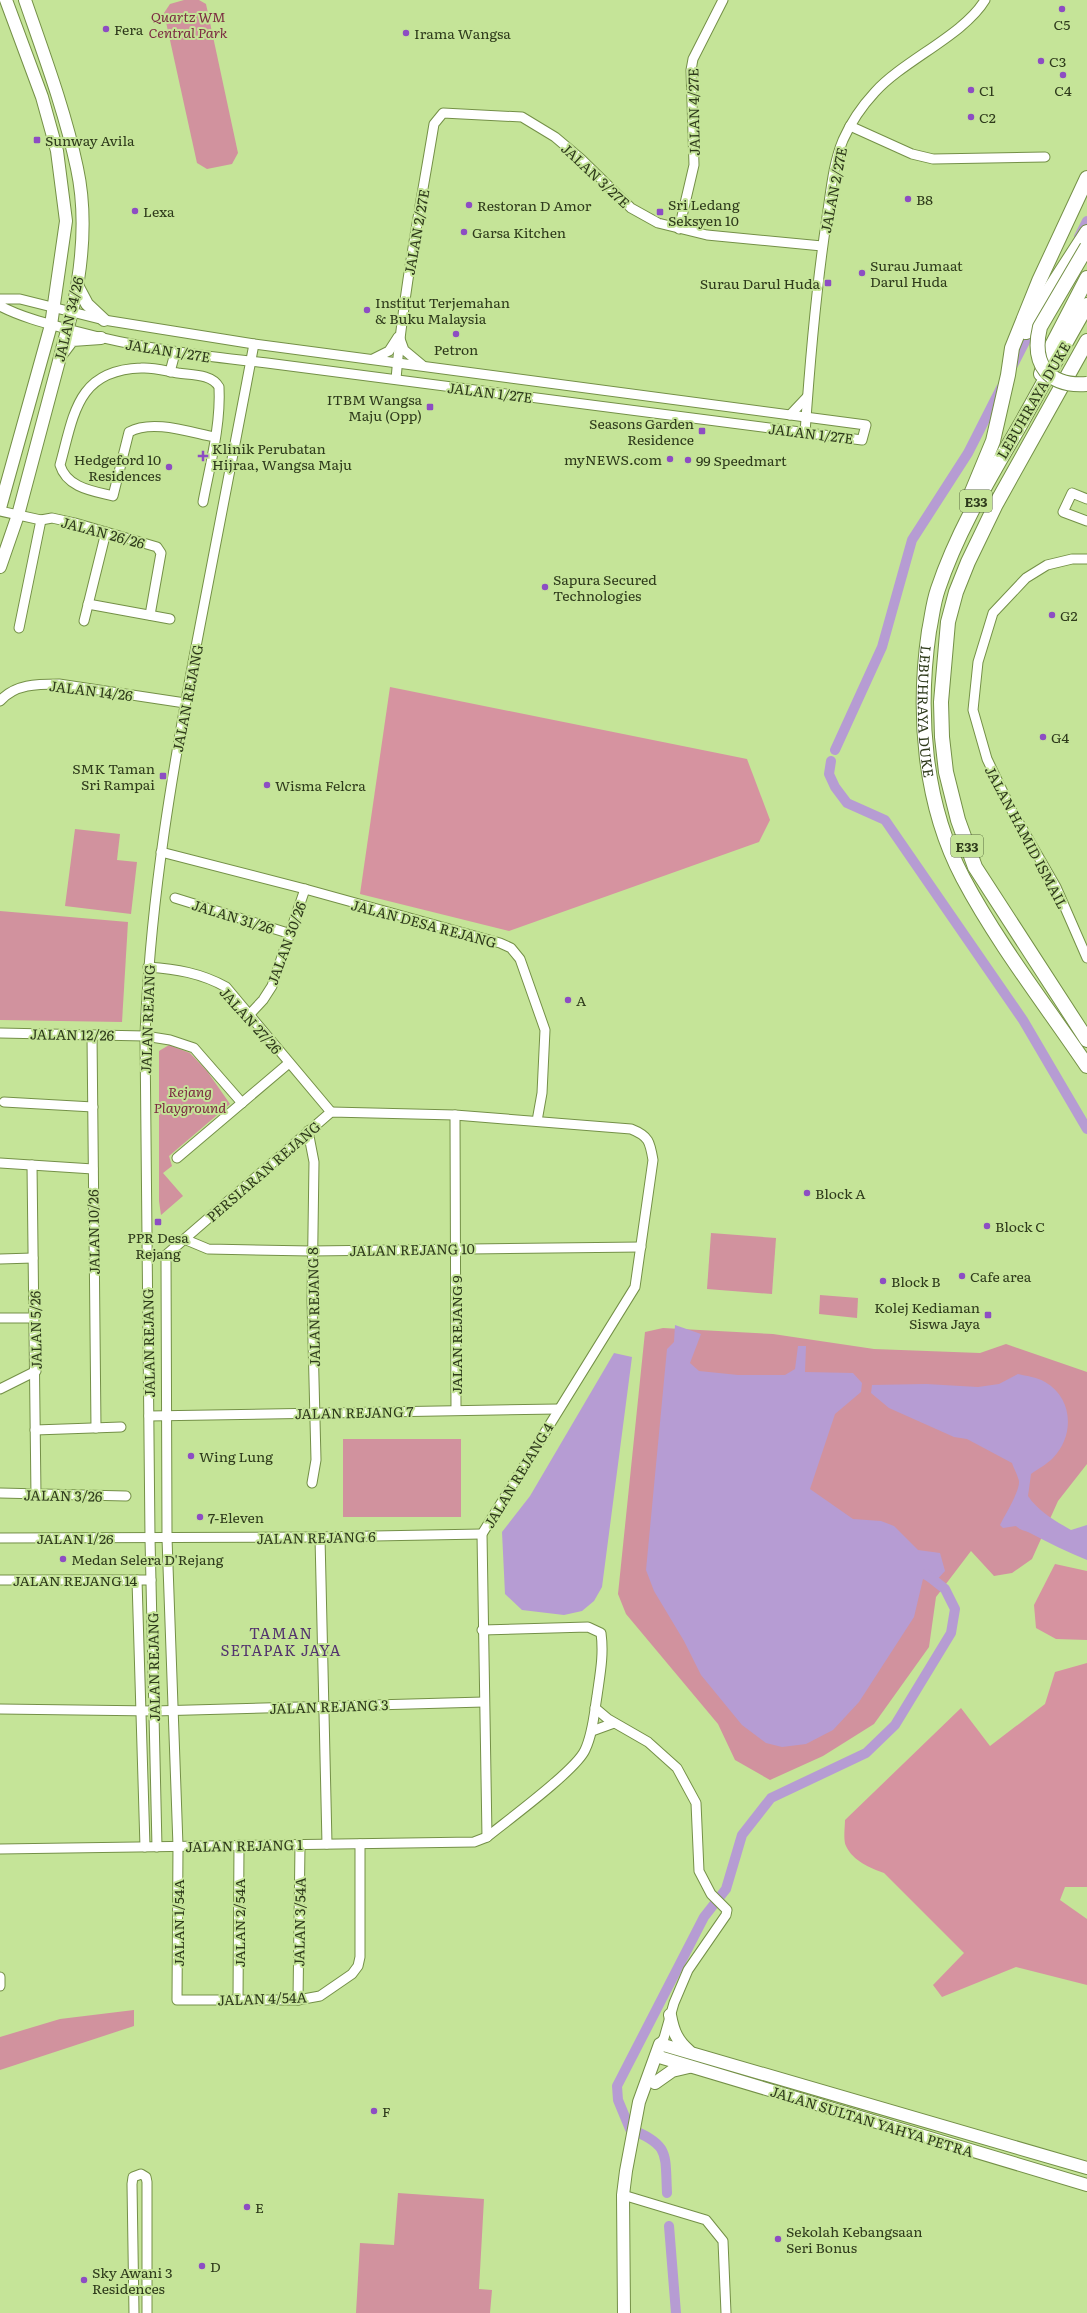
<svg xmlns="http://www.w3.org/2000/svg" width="1087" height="2313" viewBox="0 0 1087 2313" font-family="Literata,serif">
<rect width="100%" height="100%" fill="#c5e498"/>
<g fill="#d1929e">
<path d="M184,0h15l7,4 32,149 -6,11 -25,5 -10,-6 -33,-150 6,-9z"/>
<path d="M75,829l45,5 -3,26 20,2 -6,52 -66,-8z"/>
<path d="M0,911l128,11 -6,100 -122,-2z"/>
<path d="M169,1045l21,8 17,18 23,33 -61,52 3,10 -9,7 20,23 -22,19 -2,-14v-150z"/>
<path d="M711,1233l65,5 -4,56 -65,-5z"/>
<path d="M820,1295l38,3 -1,20 -38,-4z"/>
<path d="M663,1328l110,6 101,15 106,4 26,-9 81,28v92l-29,37 -26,58 -20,14 -18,3 -23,-25 -35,46 -7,50 -55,77 -51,32 -53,24 -35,-20 -17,-36 -92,-110 -8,-20 27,-262z"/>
<rect x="343" y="1439" width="118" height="78"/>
<path d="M134,2010v16l-134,44v-33l60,-18z"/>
<path d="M398,2193l86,6 -5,90 13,1 -2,23h-134l4,-70 34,2z"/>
</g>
<g fill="#d693a0">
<path d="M390,687l357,72 23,61 -11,22 -250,89 -149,-37z"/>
<path d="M1055,1564l32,7v69l-31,-1 -20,-11 -2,-23z"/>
<path d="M1087,1663v224h-22l-5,13 27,19v66l-71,-18 -74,30 -9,-12 31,-32 -80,-80c-14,-5 -31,-12 -38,-27 -3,-6 -1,-19 -1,-26l116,-112 29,38 55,-42 10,-32z"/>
</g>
<g fill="#b69cd3">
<path d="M675,1325l26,9 -11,29 9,8 39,4h47l10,-6 3,-23h8l-1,26 48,1 9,10 -1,9 -26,22 -25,75 43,30 28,2 13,5 24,24 22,3 5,18 -12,13 -10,-5 -9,38 -55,85 -26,28 -27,14 -24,3 -16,-4 -24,-18 -41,-50 -17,-34 -30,-50 -8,-21 21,-221 7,-7z"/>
<path d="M614,1353l18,4 -30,230 -8,14 -12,10 -18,4 -42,-5 -17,-16 -3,-62 28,-36z"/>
<path d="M1018,1374c8,2 19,3 27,8 28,16 30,53 8,76 -6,6 -15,11 -22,16l-3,22c11,16 26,24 43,34l16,-5v35c-20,-8 -38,-17 -57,-27 -6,-3 -9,-2 -14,-7l-13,2 -3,-3c5,-10 20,-34 19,-44 -1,-5 -5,-12 -7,-18l-45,-24 -13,-2 -65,-29 -18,-15 1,-8 54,-1 52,3 21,-3z"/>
</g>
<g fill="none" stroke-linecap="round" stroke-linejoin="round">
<g stroke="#b69cd3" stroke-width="10">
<path d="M1079,237l8,-16"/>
<path d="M1012,367l20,-39"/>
<path d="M835,750l47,-103 30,-107 56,-87 33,-65"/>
<path d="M831,761l-2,13 6,13 12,16 38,17 138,200 64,109"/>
<path d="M667,2193c-2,-40 3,-48 -37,-64l-12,-29 -1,-14 87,-169 22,-28 16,-54 29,-37 95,-45 29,-28 56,-92 4,-24 -10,-20 -19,-15"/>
<path d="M669,2226l7,87"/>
</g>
<defs>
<g id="minor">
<path d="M850,126l62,28 21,5 112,-2"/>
<path d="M679,229l15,-64 -3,-95 2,-11 30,-59"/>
<path d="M0,299h20l84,21 150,24 612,81 -4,15 -595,-77c-65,-7 -129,-15 -192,-32 -26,-7 -52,-13 -75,-25"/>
<path d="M400,339l4,11 18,15"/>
<path d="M373,359l16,-8 9,-14"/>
<path d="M170,372l5,-19"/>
<path d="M396,379c7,-85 24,-170 38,-255l9,-11 79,4 33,20 26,22 50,49 27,15 49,12 115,11"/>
<path d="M790,415l17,-18"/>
<path d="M805,433c5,-73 11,-145 22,-216 4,-26 6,-53 16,-77 8,-18 19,-34 32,-48 29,-32 89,-57 110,-92"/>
<path d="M1087,499l-15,-6 -9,19 24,9"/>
<path d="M203,502c7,-37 18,-77 16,-115 -7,-13 -27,-12 -41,-14 -12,-2 -25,-6 -37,-5 -64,2 -67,46 -81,97 7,23 33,26 53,31l16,-64c23,-13 60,0 85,5"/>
<path d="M0,511l41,9 11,-2 23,5 82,24 4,6 -11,62"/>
<path d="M1087,559h-15l-25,6 -21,13 -33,35 -15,49 -5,48 14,49 24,50 45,78 31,71"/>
<path d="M88,604l82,15"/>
<path d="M84,621l22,-89"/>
<path d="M19,628l22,-108"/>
<path d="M0,701c15,-17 37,-17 59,-17l126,19"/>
<path d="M161,852l144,37 195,54 11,5 9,11 25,71 -3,63 -5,28"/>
<path d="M175,898l116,36"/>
<path d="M148,967c28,2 53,6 78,20l105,125"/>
<path d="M250,1014l13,-14 9,-14 33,-97"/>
<path d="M0,1033l145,3 25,4 24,8 48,55"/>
<path d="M92,1035l4,393"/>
<path d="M4,1102l89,5"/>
<path d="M455,1115l1,295"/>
<path d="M308,1131l6,31 -2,138 4,160 -4,23"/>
<path d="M177,1158l112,-95"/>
<path d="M0,1163l93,6"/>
<path d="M32,1165l4,330"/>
<path d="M184,1239l24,10 103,2 330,-4"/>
<path d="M0,1259l33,-1"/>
<path d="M0,1318h34"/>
<path d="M0,1389l36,-18"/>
<path d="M149,1416l409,-7"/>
<path d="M35,1430l86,-3"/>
<path d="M0,1493l126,3"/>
<path d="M320,1537l7,307"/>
<path d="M0,1538l320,-1 162,-3"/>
<path d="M0,1580h151"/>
<path d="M137,1580l8,267"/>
<path d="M595,1708l13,11 40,23 29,26 19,35 3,68 12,23 16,16 -1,5 -38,55 -14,33 -10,35 -4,6"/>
<path d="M0,1709l154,2 330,-9"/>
<path d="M592,1731l22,-8"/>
<path d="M360,1844v113l-2,9 -6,8 -32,22 -22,4h-121l1,-154 -11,-308 -1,-283 165,-143 124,3 176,14c18,7 19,13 22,31l-18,127 -153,247 5,303"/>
<path d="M157,1847l-7,-309 -5,-502c5,-137 28,-270 54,-405 18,-95 37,-191 55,-287"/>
<path d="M0,1849l474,-7 13,-5c21,-17 89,-67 98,-87 8,-17 9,-36 12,-54 3,-22 7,-41 4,-63l-13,-6 -106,3"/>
<path d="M0,1977v9"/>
<path d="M238,2000l1,-155"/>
<path d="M298,2000l2,-155"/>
<path d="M623,2195l83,25 17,21 3,72"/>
<path d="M134,2313l-2,-129 1,-7 8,-3 5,3 1,5v131"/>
</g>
<g id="major">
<path d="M78,287l9,17 17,16"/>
<path d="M63,352l9,-12 29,-2"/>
<path d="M0,508l51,-183 15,-104 -9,-70 -15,-54 -36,-97"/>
<path d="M0,567l18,-52 54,-203c10,-45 15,-98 5,-144 -12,-57 -33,-113 -52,-168"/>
<path d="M670,2015c3,16 7,26 19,36"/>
<path d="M656,2056l431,129"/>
<path d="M655,2083l17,-12 17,-4"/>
<path d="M624,2313l-1,-118 3,-24 13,-69 21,-58 427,124"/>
</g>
<g id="highway">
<path id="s1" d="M1087,305c-23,40 -45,81 -68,122 -30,52 -62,105 -81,162 -5,14 -6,28 -9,42 -12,82 -5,173 34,247 35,66 82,126 124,188"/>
<path d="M1026,332l21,-38 40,-62"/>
<path d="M1087,341l-91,163 -28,58 -12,30 -8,30 -7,80 1,35 4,35 12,48 17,47 112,173"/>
<path d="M1041,374l6,-19 40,-77"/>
<path d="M971,494l22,-53 15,-66 4,-27 27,-67 48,-103"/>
</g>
</defs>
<use href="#minor" stroke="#749047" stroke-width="11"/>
<use href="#major" stroke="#749047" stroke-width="14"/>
<use href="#highway" stroke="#749047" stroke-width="16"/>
<use href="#minor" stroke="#fff" stroke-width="9"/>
<use href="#major" stroke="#fff" stroke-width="12"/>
<use href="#highway" stroke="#fff" stroke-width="14"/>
<defs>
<path id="highway-bridge" d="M1087,247l-47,80c-9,37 8,60 47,57"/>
</defs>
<use href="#highway-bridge" stroke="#749047" stroke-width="16" stroke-linecap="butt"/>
<use href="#highway-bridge" stroke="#fff" stroke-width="14"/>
</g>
<g fill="#8d4dc3" stroke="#c5e498" stroke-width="1.5">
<circle cx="1062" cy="9" r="4"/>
<circle cx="106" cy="29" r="4"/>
<circle cx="406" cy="33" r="4"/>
<circle cx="1041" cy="61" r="4"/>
<circle cx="1063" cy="75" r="4"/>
<circle cx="971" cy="90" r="4"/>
<circle cx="971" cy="117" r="4"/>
<rect x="33" y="136" width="8" height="8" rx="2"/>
<circle cx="908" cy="199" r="4"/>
<circle cx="469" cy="205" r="4"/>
<circle cx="135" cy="211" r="4"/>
<rect x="656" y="208" width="8" height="8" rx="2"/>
<circle cx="464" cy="232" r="4"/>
<circle cx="862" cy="273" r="4"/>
<rect x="824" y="279" width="8" height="8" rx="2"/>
<circle cx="367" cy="310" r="4"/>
<circle cx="456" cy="334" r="4"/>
<rect x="426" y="403" width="8" height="8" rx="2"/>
<rect x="698" y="427" width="8" height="8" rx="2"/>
<path d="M201 450h4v4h4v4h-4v4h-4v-4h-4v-4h4z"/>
<circle cx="670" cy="459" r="4"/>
<circle cx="688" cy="460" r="4"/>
<circle cx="169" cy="467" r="4"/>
<circle cx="545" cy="587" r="4"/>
<circle cx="1052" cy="615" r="4"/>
<circle cx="1043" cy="737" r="4"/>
<rect x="159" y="772" width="8" height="8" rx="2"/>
<circle cx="267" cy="785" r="4"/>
<circle cx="568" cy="1000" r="4"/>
<circle cx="807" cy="1193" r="4"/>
<rect x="154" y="1218" width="8" height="8" rx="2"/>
<circle cx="987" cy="1226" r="4"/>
<circle cx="962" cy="1276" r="4"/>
<circle cx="883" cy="1281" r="4"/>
<rect x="984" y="1311" width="8" height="8" rx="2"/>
<circle cx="191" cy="1456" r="4"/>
<circle cx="200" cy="1517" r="4"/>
<circle cx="63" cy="1559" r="4"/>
<circle cx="374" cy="2111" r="4"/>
<circle cx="247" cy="2207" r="4"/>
<circle cx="778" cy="2239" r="4"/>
<circle cx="202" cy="2266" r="4"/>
<circle cx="84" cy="2280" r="4"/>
</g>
<g text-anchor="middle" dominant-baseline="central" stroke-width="4" stroke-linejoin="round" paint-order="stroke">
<g fill="#c5e498" stroke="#5b6d40" stroke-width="1">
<rect x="960" y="490" width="32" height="22" rx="3"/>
<rect x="951" y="835" width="32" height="22" rx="3"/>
</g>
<g font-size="13" font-weight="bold" fill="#2e3a1b">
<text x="976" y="501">E33</text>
<text x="967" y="846">E33</text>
</g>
<g font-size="14" font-style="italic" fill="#7b2b41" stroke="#c5e498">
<text x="188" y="16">Quartz WM<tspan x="188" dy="16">Central Park</tspan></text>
<text x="190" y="1091">Rejang<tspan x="190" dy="16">Playground</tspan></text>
</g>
<g font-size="14" fill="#2e3a1b" stroke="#c5e498" text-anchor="start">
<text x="1062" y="24" text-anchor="middle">C5</text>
<text x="114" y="29">Fera</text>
<text x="414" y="33">Irama Wangsa</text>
<text x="1049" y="61">C3</text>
<text x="979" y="90">C1</text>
<text x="1063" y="90" text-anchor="middle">C4</text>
<text x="979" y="117">C2</text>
<text x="45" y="140">Sunway Avila</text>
<text x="916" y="199">B8</text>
<text x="668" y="204">Sri Ledang<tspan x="668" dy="16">Seksyen 10</tspan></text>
<text x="477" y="205">Restoran D Amor</text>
<text x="143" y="211">Lexa</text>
<text x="472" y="232">Garsa Kitchen</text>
<text x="870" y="265">Surau Jumaat<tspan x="870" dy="16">Darul Huda</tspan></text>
<text x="820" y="283" text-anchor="end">Surau Darul Huda</text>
<text x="375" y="302">Institut Terjemahan<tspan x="375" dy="16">&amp; Buku Malaysia</tspan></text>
<text x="456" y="349" text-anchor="middle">Petron</text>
<text x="422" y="399" text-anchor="end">ITBM Wangsa<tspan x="422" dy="16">Maju (Opp)</tspan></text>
<text x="694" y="423" text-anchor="end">Seasons Garden<tspan x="694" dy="16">Residence</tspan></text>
<text x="212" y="448">Klinik Perubatan<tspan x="212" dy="16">Hijraa, Wangsa Maju</tspan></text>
<text x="161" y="459" text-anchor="end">Hedgeford 10<tspan x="161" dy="16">Residences</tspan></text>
<text x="662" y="459" text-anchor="end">myNEWS.com</text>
<text x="696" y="460">99 Speedmart</text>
<text x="553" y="579">Sapura Secured<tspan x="553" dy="16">Technologies</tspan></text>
<text x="1060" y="615">G2</text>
<text x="1051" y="737">G4</text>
<text x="155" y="768" text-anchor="end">SMK Taman<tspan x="155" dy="16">Sri Rampai</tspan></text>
<text x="275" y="785">Wisma Felcra</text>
<text x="576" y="1000">A</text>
<text x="815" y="1193">Block A</text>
<text x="995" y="1226">Block C</text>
<text x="158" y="1237" text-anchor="middle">PPR Desa<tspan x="158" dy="16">Rejang</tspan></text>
<text x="970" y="1276">Cafe area</text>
<text x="891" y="1281">Block B</text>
<text x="980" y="1307" text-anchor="end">Kolej Kediaman<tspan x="980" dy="16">Siswa Jaya</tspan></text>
<text x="199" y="1456">Wing Lung</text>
<text x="208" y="1517">7-Eleven</text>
<text x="71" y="1559">Medan Selera D'Rejang</text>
<text x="382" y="2111">F</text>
<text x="255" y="2207">E</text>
<text x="786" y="2231">Sekolah Kebangsaan<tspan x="786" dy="16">Seri Bonus</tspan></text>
<text x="210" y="2266">D</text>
<text x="92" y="2272">Sky Awani 3<tspan x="92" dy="16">Residences</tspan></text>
</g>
<g font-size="14" fill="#2e3a1b" stroke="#c5e498">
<text transform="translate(693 112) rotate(-91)">JALAN 4/27E</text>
<text transform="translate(596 175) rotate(43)">JALAN 3/27E</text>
<text transform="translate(833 190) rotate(-79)">JALAN 2/27E</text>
<text transform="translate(416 232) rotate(-80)">JALAN 2/27E</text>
<text transform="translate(68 319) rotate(-77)">JALAN 34/26</text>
<text transform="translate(168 350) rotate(9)">JALAN 1/27E</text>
<text transform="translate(490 392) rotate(7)">JALAN 1/27E</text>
<text transform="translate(1033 400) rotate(-60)">LEBUHRAYA DUKE</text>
<text transform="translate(811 433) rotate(7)">JALAN 1/27E</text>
<text transform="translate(103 532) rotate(15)">JALAN 26/26</text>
<text transform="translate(91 690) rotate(7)">JALAN 14/26</text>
<text transform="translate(187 698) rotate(-79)">JALAN REJANG</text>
<text stroke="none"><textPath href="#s1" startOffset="445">LEBUHRAYA DUKE</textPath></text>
<text transform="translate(1027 837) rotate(62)">JALAN HAMID ISMAIL</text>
<text transform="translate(233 916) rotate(17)">JALAN 31/26</text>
<text transform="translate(424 923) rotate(15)">JALAN DESA REJANG</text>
<text transform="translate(286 943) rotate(-70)">JALAN 30/26</text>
<text transform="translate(147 1019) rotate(-88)">JALAN REJANG</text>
<text transform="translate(251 1020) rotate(48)">JALAN 27/26</text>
<text transform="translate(72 1034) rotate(1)">JALAN 12/26</text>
<text transform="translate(263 1171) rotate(-41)">PERSIARAN REJANG</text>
<text transform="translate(93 1232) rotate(-91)">JALAN 10/26</text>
<text transform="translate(412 1249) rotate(-1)">JALAN REJANG 10</text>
<text transform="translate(313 1307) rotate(-91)">JALAN REJANG 8</text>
<text transform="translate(35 1330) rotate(-91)">JALAN 5/26</text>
<text transform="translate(456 1335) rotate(-90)">JALAN REJANG 9</text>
<text transform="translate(148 1343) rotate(-91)">JALAN REJANG</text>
<text transform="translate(354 1412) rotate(-1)">JALAN REJANG 7</text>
<text transform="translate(518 1475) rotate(-59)">JALAN REJANG 4</text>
<text transform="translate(63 1495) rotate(1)">JALAN 3/26</text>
<text transform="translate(316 1537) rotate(-1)">JALAN REJANG 6</text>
<text x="75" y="1538">JALAN 1/26</text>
<text x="75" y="1580">JALAN REJANG 14</text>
<text transform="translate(153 1667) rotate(-91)">JALAN REJANG</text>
<text transform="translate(329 1706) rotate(-2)">JALAN REJANG 3</text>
<text transform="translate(244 1845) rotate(-1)">JALAN REJANG 1</text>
<text transform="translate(299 1922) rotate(-89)">JALAN 3/54A</text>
<text transform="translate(178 1923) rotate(-90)">JALAN 1/54A</text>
<text transform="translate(239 1923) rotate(-90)">JALAN 2/54A</text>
<text transform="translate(262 1998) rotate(-2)">JALAN 4/54A</text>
<text transform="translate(872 2121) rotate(17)">JALAN SULTAN YAHYA PETRA</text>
</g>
<g font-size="15" letter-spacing="1" fill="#53346e" stroke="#c5e498">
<text x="281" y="1632">TAMAN<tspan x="281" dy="17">SETAPAK JAYA</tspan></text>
</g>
</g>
</svg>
